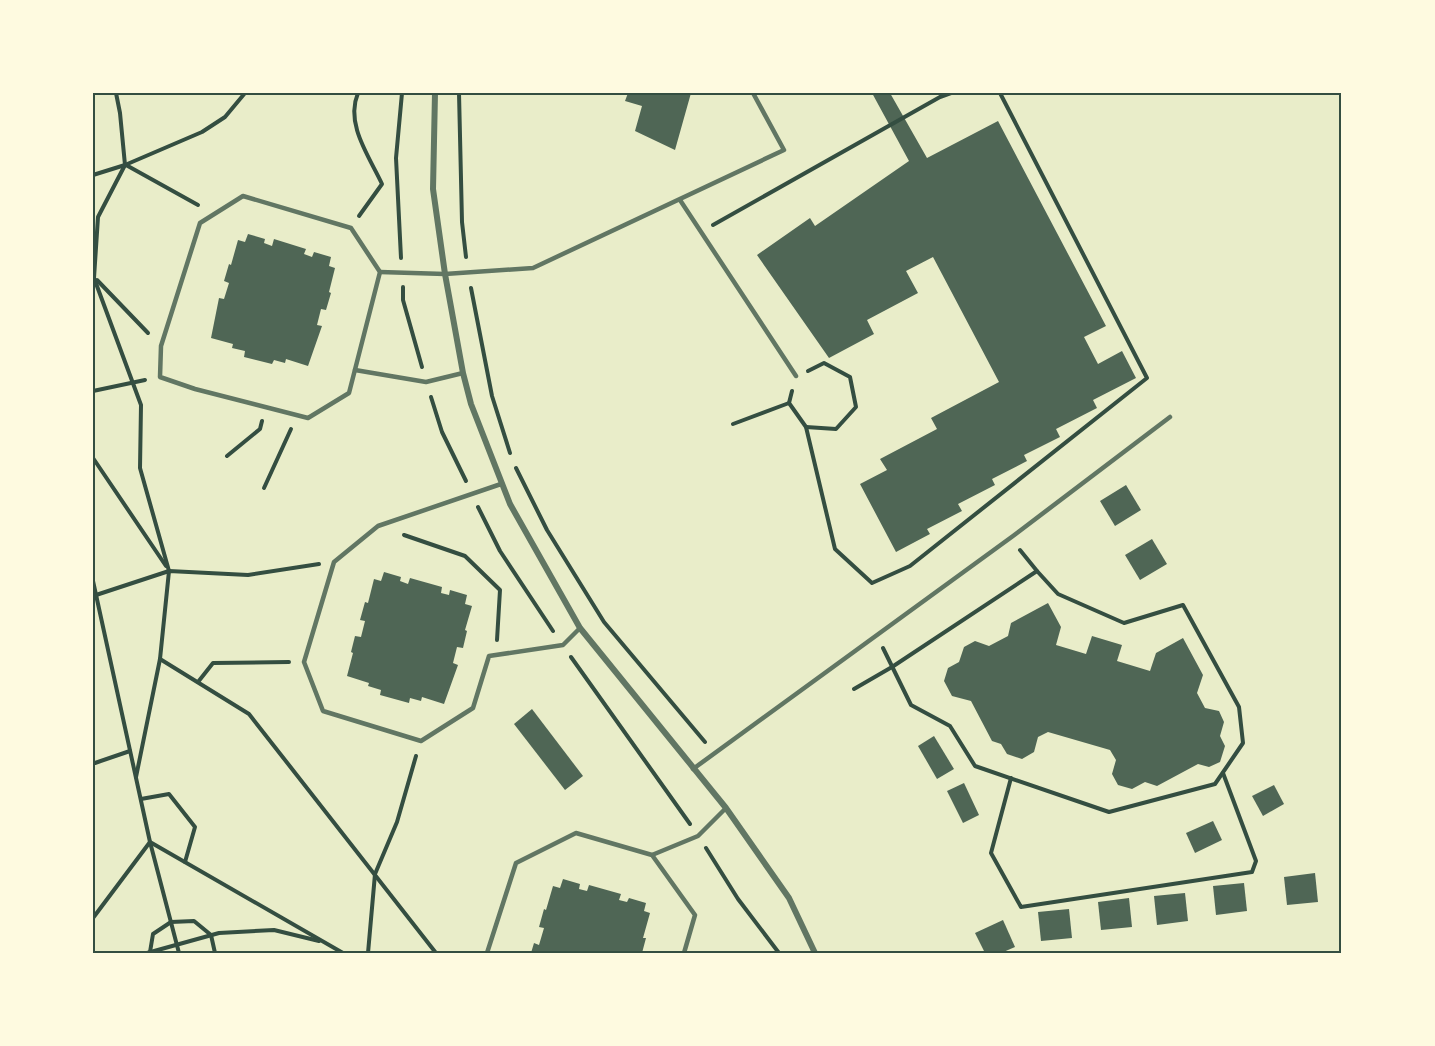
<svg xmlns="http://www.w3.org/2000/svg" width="1435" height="1046" viewBox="0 0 1435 1046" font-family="Rubik,sans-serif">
<rect width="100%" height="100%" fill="#e9edc9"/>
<g fill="#4f6655">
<path d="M628,93h63l-16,57 -40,-19 7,-25 -17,-5z"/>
<path d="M872,93h18l37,65 71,-37 108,205 -22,11 14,27 24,-13 14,27 -43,22 4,8 -41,21 4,8 -36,18 3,6 -35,18 3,6 -37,19 4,7 -35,18 3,5 -34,18 -36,-68 27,-14 -7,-11 57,-30 -6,-11 68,-36 -66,-125 -27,14 12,22 -51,27 7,14 -45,24 -72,-103 53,-37 5,8 94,-65z"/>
<path d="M248,234l17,5 -1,4 8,3 2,-7 32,10 -2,5 8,3 2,-5 17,5 -2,9 6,2 -6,24 2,1 -5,17 -5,-1 -4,16 5,1 -14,40 -22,-7 -1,4 -11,-3 -2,4 -28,-7 1,-6 -13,-3 1,-4 -22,-6 8,-40 5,1 5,-16 -5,-2 5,-17 2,1 7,-25 7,2z"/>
<path d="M1126,485l15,25 -26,16 -15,-25z"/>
<path d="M1152,539l15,25 -27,16 -15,-25z"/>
<path d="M384,572l17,5 -1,4 8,3 2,-6 32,9 -1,6 8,2 1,-5 17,5 -2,9 7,2 -7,24 2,1 -4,17 -6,-1 -4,16 5,2 -14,39 -22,-7 -1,4 -11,-3 -1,5 -29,-8 1,-5 -13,-4 1,-3 -22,-7 6,-23 -2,-1 4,-16 6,1 4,-16 -5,-1 5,-18 3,1 6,-24 7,2z"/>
<path d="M1048,603l13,24 -5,18 30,9 6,-18 30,9 -5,16 33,10 6,-18 27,-15 20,37 -6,18 8,15 14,3 5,11 -4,14 5,10 -5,16 -11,5 -11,-3 -41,22 -12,-4 -13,7 -14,-4 -6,-11 4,-14 -6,-10 -62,-18 -10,5 -4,15 -12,7 -15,-5 -6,-10 -9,-3 -21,-40 -19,-5 -8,-15 4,-13 11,-6 5,-15 11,-6 14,5 19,-10 3,-13z"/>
<path d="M532,709l51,67 -18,14 -51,-66z"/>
<path d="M934,736l20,33 -17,10 -19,-33z"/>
<path d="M964,783l15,32 -16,8 -16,-32z"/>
<path d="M1274,785l10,19 -21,12 -11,-20z"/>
<path d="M1213,821l9,19 -27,13 -9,-20z"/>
<path d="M1315,873l3,29 -31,3 -3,-28z"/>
<path d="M563,879l17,5 -1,5 8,2 2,-6 32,9 -2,6 8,2 2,-4 17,5 -2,8 6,2 -7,25h3l-4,15h-111l3,-10 5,2 5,-17 -5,-1 5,-18 2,1 7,-24 7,2z"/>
<path d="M1244,883l3,28 -31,4 -3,-29z"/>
<path d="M1185,893l3,28 -31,4 -3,-29z"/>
<path d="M1129,898l3,29 -31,3 -3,-28z"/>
<path d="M1069,909l3,29 -31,3 -3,-29z"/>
<path d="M1003,920l12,27 -14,6h-16l-10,-20z"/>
</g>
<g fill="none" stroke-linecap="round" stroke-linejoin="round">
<g stroke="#344e41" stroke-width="4">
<path d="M116,93l4,20 5,52 -27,52 -4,61 47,127 -1,63 29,103 -9,88 -24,118"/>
<path d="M358,93c-13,31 11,63 24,91l-23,32"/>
<path d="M459,93l3,129 4,35"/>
<path d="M126,165l72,40"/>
<path d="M93,175l32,-10 77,-33 23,-15 20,-24"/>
<path d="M713,225l227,-128 11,-4"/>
<path d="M401,258l-5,-100 6,-65"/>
<path d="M97,280l51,53"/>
<path d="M403,287v13l19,67"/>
<path d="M471,288l21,108 18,57"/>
<path d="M93,391l52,-11"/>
<path d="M792,391l-3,12 17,24 29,122 37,34 38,-17 237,-188 -147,-285"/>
<path d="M431,397l11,35 24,49"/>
<path d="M733,424l56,-21"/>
<path d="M806,427l30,2 20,-22 -6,-30 -26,-14 -16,8"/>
<path d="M227,456l33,-27 2,-8"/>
<path d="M93,458l73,108"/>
<path d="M516,468l31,62 57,92 101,120"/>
<path d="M264,488l27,-59"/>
<path d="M478,507l22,44 53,80"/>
<path d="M404,535l61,21 35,34 -3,50"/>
<path d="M93,581l57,261 29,111"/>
<path d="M93,596l76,-25 79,4 71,-11"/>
<path d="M883,648l28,57 39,21 25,40 134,46 106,-28 28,-41 -4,-36 -56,-102 -59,18 -66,-29 -21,-23 -17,-21"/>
<path d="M571,657l119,167"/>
<path d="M160,659l89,55 187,239"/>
<path d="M198,682l15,-19 76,-1"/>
<path d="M854,689l38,-22 145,-96"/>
<path d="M95,763l35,-12"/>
<path d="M1011,778l-20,75 30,54 231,-35 4,-11 -33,-88"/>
<path d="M141,799l28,-5 26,33 -10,35"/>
<path d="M706,848l32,51 41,54"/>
<path d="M93,918l57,-76 193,111"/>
<path d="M150,952l3,-18 18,-12 23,-1 17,14 4,18"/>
<path d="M147,953l72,-20 55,-3 45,11"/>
<path d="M368,953l7,-79 22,-52 19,-66"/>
</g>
<g stroke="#617663" stroke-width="4.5">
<path d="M243,196l108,32 29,44 -31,121 -41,25 -113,-29 -35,-12 1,-31 39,-123z"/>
<path d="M680,200l116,176"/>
<path d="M380,272l65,2 88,-6 251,-118 -31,-57"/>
<path d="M355,370l71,12 37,-9"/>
<path d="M501,484l-123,42 -44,36 -30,100 19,49 98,30 52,-33 16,-52 74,-11 17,-17"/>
<path d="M693,769l320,-233 157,-119"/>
<path d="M652,855l46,-19 28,-28"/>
<path d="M487,953l29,-90 60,-30 76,22 43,60 -11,38"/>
</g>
<path stroke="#617663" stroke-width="6" d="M435,93l-2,96 12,85 18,99 8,31 39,100 70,124 146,180 63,90 26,55"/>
</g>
<rect width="1435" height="1046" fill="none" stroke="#fefae0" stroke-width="189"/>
<rect x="94" y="94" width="1246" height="858" fill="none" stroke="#344e41" stroke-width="2"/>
</svg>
